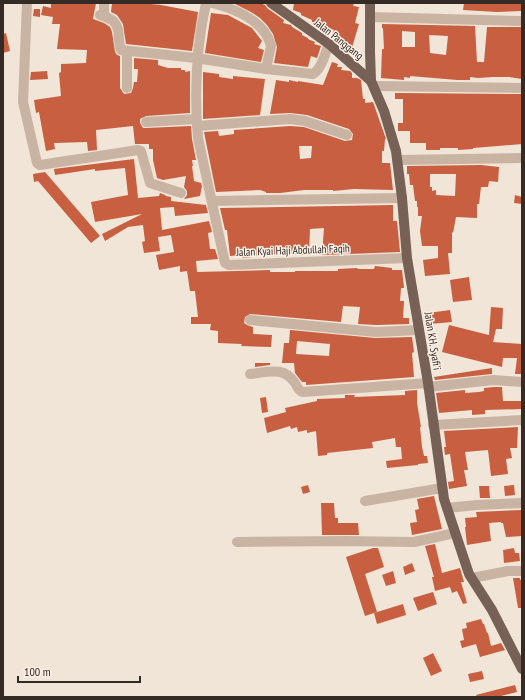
<svg xmlns="http://www.w3.org/2000/svg" width="525" height="700" viewBox="0 0 525 700" font-family="'PT Sans Narrow',sans-serif">
<rect width="100%" height="100%" fill="#f1e5d8"/>
<g fill="#c75f40" fill-rule="evenodd">
<path d="M51,3h45l-3,16 11,4 6,4 2,5 3,20 2,3 3,1v32l4,6 7,-1 2,-5 1,-6h3l1,-13h-4v-11l24,2v5l10,3h13v2h4v2l5,-1v42l-44,3 -6,3v4l3,5h3l45,-2 1,13 4,21h-4l1,6h-1l2,15 7,2 1,3 -2,10 -16,3 3,-4v-4l-3,-4 2,-11 -23,4 -6,-2 -4,-18v-11h-4v-5h-14l-2,-18 -37,4 1,20 -9,1 -1,-9 -33,1 1,6 -9,2 -7,-39 -3,1 -2,-13 27,-4 -2,-23 2,-1v-8l25,-1 1,-13 -30,-1 3,-25h-8l1,-7 -12,-2 2,-9 8,2z"/>
<path d="M112,3h29l20,2 37,7 -6,39 -66,-7 -3,-20 -6,-9 -6,-3z"/>
<path d="M233,3h27l5,2 2,3 17,12 -1,3 8,2 1,2 10,6v2l6,3v1l7,3 -1,2 7,2 -4,12 -6,-2 -3,11 -34,-4 3,-16 -4,-13 -6,-9 -7,-7 -9,-6z"/>
<path d="M294,3h60l-1,3 6,1 -4,16 4,1 -9,30 -8,-7v-2l-11,-8 3,-7 -22,-8v-2l-11,-5v-2l-8,-3z"/>
<path d="M464,3h58v8l-25,1 -34,-2z"/>
<path d="M34,9h6v8l-7,-1z"/>
<path d="M211,13l17,2 24,13 10,13 -4,7 6,2 -3,12 -56,-9z"/>
<path d="M382,24l93,2 2,36h7l3,-35h35v52l-13,-2h-16l-15,1 -8,-1v3h-13l-47,-4v2l-6,-1v3l-23,-2 1,-29h2l-1,-21h-1zM402,31l13,1v15h-13zM429,35l19,1 -2,19 -16,-2z"/>
<path d="M6,33l4,18 -7,2v-19z"/>
<path d="M332,62l6,2 -1,3h5l-1,3 9,1 2,2v5h5l4,2 2,19h2v4l8,-1 13,37h-1l-1,12h-2v12h8l3,27 -39,-1 -21,2v-1h-29l-24,3h-14v-1l-6,-2 -44,2 -12,-60 14,-1 1,5 15,-2v-4l56,-4 14,1 41,14 7,-1 1,-6 -4,-5 -42,-14 -17,-2 -20,1 6,-34 13,2v-2l9,2v-1l25,4zM299,146h13l-1,12 -11,1z"/>
<path d="M47,71l1,8 -18,1 1,-8z"/>
<path d="M203,72l16,2v3l14,2v-3l32,3 -5,36 -57,4z"/>
<path d="M395,93l127,1v50l-49,4v1l-15,1v-2h-18v2h-14v-7h-16v-12h-12v-8h5v-24h-8z"/>
<path d="M134,159l4,39 21,-2 1,-3 5,2 1,1 5,1v4l35,4 2,8 -33,3 -1,-9 -14,1 2,22 47,-9 3,11 -4,1 2,16h5l3,10 -22,2 1,11 73,-2v2h25v-1h43v-2l19,-1 1,1h16l1,-3 17,2v2h10l2,18h-3l-1,13h4l-1,17h6v6l-33,1 -18,-1 2,-17 -17,-1 -2,16 -91,-8 -5,3 -1,6 3,2 6,2v7l19,1 -1,12 -30,-1 1,-2 -24,-1v-12l-8,-1 1,-6h-20v-7h7l-3,-26h-5l-3,-20 -7,1v-6l-21,4 -3,-15 18,-3 -3,-17 -13,2 2,14 -16,2 -2,-11 3,-1 -2,-16 -15,2 -23,14 -3,-7 40,-20 -47,8 -4,-20 37,-7 -3,-27 -30,3v-2l-40,6 -1,-6z"/>
<path d="M481,165l18,2 -1,15 -9,-1 -1,6h-7l-2,17h-2v14l-21,-1 -3,16 -1,-1v21h-4l2,21 -25,2 -2,-16 15,-2v-12h-16l-2,-15 2,-15h-4v-9h-1v-6h-2l-2,-16h-3l-1,-11h-2v-8zM430,174h26l-1,22 -19,-1v-5l-4,1v-4h-2z"/>
<path d="M45,172l55,64 -9,7 -53,-62 -4,1 -1,-8z"/>
<path d="M515,195l7,2v7l-8,-1z"/>
<path d="M393,205v16h4l3,31 -78,3 2,-27 -14,1 -1,26 -19,-1v-1l-39,3 1,1 -10,1v-3l-12,1 -3,-26h-2l-5,-22z"/>
<path d="M469,277l3,23 -19,2 -3,-22z"/>
<path d="M491,307l12,1 -1,21h-6l-3,13 29,2v30h-7l2,-16h-14l-1,9 -60,-15 7,-27 40,10z"/>
<path d="M450,310l2,12 -22,2 -2,-11z"/>
<path d="M290,330l85,8 37,-1 2,15 -2,1 2,24 -108,8v-3h-4l-7,-9 -1,-10h-12l2,-20h5zM297,341l33,3 -1,12 -33,-2z"/>
<path d="M255,363h15v2l-15,2z"/>
<path d="M492,368v6l-57,6 -1,-3z"/>
<path d="M494,387h8l1,14h19v8l-37,1v4l-13,1v-5l-33,3 -3,-20 29,-3v3l14,-1 5,-1v-3z"/>
<path d="M417,390v13l4,24h-1l2,20 2,9h3l1,7 -10,1v1l-31,3 -1,-7 16,-2 -1,-12h-5l-1,-9 -23,4 1,6 -46,5v2l-9,1 -2,-25 -9,2v-3l-9,2 -1,-5 -6,2 -1,-3 -23,7 -3,-15 22,-6 -1,-4 32,-7v-2l28,-1v-3h10l-1,2 51,-2v-4z"/>
<path d="M266,397l2,15 -6,1 -2,-15z"/>
<path d="M518,427l-1,21h-7l2,10 -6,1 2,15 -17,2 -3,-26 -23,2 3,18h-4l3,16 -18,3 -1,-7 6,-1 -4,-27 -5,1 -1,-8h2l-2,-16z"/>
<path d="M308,485l2,7 -7,2 -2,-7z"/>
<path d="M514,485l1,10 -10,1 -1,-10z"/>
<path d="M479,486h10l1,12h-10z"/>
<path d="M434,496l8,33 -30,6 -2,-12 7,-1 -2,-12 4,-1 -2,-10z"/>
<path d="M321,503h13l1,15h3v5h20l1,12h-37z"/>
<path d="M522,510v26l-16,1 -3,-14h-2v-1l-12,1 2,18 -24,4 -2,-18h1l-1,-9 12,-1 -1,-5z"/>
<path d="M435,544l7,29 18,-5 4,14h-3l6,21 -4,1 -6,-13 -5,2 -2,-6 -15,4 -3,-14h2l-9,-31z"/>
<path d="M373,548h5l6,19 -19,7 12,38 -12,4 -19,-59z"/>
<path d="M514,548l1,5h4l1,8 -16,2 -1,-13z"/>
<path d="M412,563l3,8 -10,4 -2,-8z"/>
<path d="M393,571l3,12 -10,3 -4,-11z"/>
<path d="M513,578h7v2l2,-1v29h-4z"/>
<path d="M433,592l4,12 -19,7 -5,-13z"/>
<path d="M403,604l3,11 -29,9 -3,-11z"/>
<path d="M481,619l2,5h1l3,9h1l3,13 10,-3 4,7 -25,7 -4,-13 -14,4 -2,-7 4,-1 -2,-11 5,-1 -1,-5z"/>
<path d="M433,653l9,18 -11,5 -8,-18z"/>
<path d="M482,671l2,8 -14,3 -2,-8z"/>
<path d="M515,685l2,7 -20,5h-20l-1,-2z"/>
</g>
<g fill="none" stroke-linecap="round" stroke-linejoin="round">
<g stroke="#c9b4a4" stroke-width="10">
<path d="M27,3l-4,99 14,61 3,2 98,-15 3,1 9,32 31,10"/>
<path d="M206,3c-10,45 -12,89 -8,135l27,125 4,2 178,-7"/>
<path d="M212,3c23,6 53,18 59,43l-5,23"/>
<path d="M100,15c5,1 8,3 12,5 10,8 5,20 9,30l75,8 70,11 47,5c9,-5 12,-21 16,-30"/>
<path d="M104,16v-13"/>
<path d="M370,17l152,4"/>
<path d="M374,86l148,2"/>
<path d="M127,88v-37"/>
<path d="M146,122l50,-3"/>
<path d="M197,126l93,-7 15,2 42,14"/>
<path d="M397,160l125,-2"/>
<path d="M212,201l190,-3"/>
<path d="M250,320l126,12 43,-2"/>
<path d="M250,374c18,-2 34,-8 45,9 3,4 3,8 8,9l125,-9"/>
<path d="M428,387l66,-7 28,2"/>
<path d="M433,425l89,-5"/>
<path d="M365,501l77,-13"/>
<path d="M447,508l30,-3 45,-2"/>
<path d="M237,542l107,-1 70,1 41,-9"/>
<path d="M472,578l36,-7h14"/>
</g>
<g stroke="#776157" stroke-width="10">
<path d="M271,3l58,41 42,37"/>
<path d="M370,3v49l1,29 13,30 12,40 6,47 5,60 21,125 16,116 25,75 23,36 30,59"/>
</g>
</g>
<g text-anchor="middle" dominant-baseline="central" stroke-width="3" stroke-linejoin="round" paint-order="stroke">
<g font-size="11" fill="#342a26" stroke="#f9efe4">
<text transform="translate(339 39) rotate(38)">Jalan Panggang</text>
<text transform="translate(293 250) rotate(-2)">Jalan Kyai Haji Abdullah Faqih</text>
<text transform="translate(433 341) rotate(81)">Jalan KH. Syafi'i</text>
</g>
</g>
<rect width="525" height="700" fill="none" stroke="#342a26" stroke-width="8"/>
<path d="M18 676v6h122v-6" fill="none" stroke="#342a26" stroke-width="2"/>
<text x="24" y="676" font-size="12" fill="#342a26" stroke="#f9efe4" stroke-width="3" paint-order="stroke">100 m</text>
</svg>
